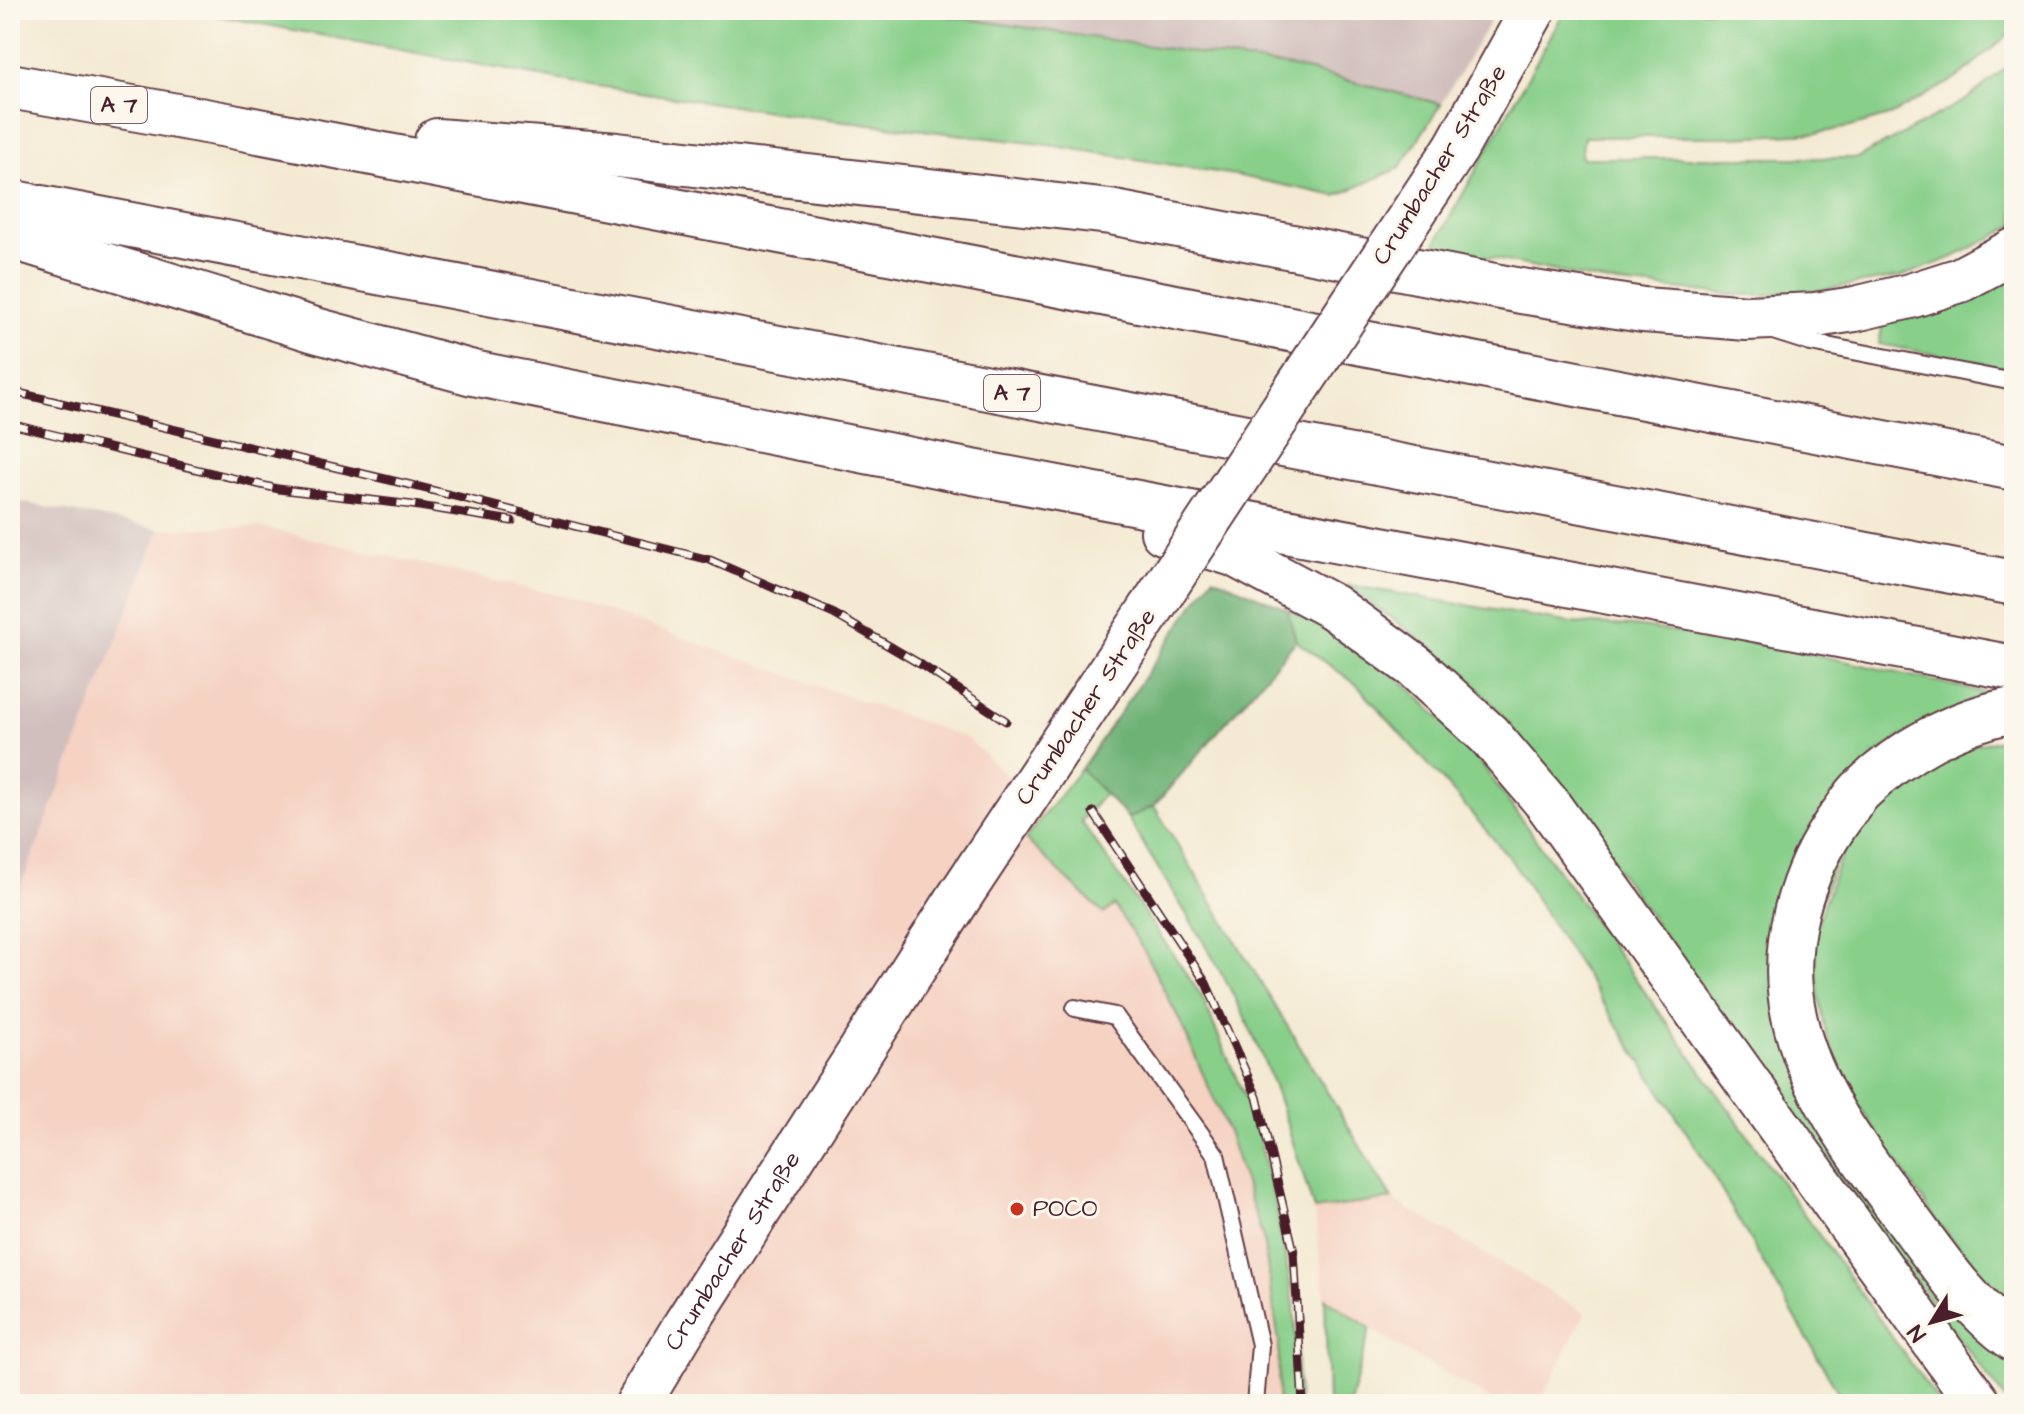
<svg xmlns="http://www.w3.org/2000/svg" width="2024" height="1414" viewBox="0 0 2024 1414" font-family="'Architects Daughter',sans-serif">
<rect width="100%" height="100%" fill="#fbf7ec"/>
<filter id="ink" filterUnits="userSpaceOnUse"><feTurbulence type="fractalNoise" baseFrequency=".0125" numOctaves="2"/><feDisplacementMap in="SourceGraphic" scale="16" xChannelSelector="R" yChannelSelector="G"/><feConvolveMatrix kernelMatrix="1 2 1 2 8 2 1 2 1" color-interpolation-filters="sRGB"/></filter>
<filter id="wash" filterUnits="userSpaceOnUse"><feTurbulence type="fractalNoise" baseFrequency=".006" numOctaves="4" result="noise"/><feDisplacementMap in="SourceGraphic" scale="32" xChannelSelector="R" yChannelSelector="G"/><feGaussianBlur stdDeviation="1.8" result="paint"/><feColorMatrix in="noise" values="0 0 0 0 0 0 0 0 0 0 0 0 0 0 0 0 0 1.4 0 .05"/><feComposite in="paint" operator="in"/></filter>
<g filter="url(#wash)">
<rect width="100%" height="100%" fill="#f4ead3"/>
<g fill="#f5d2c2">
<path d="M260,527l310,71 397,140 163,152 71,105 54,127 21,85 18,97 5,100h-1289v-489l150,-386z"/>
<path d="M1392,1199l193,114 -46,91h-42l-106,-62 -66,-44 -11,-88z"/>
</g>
<g fill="#d1bfbd">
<path d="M908,10h589l-56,94 -143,-36z"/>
<path d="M10,500l150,29 -150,386z"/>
</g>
<g fill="#88cf8a" stroke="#69775a" stroke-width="2">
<path d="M187,10h721l390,58 143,36 -41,64 -64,28 -101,-21 -186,-30 -246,-29 -226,-33z"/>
<path d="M1565,10h449v20l-57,48 -68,38 -39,11 -33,6 -87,4h-146l-3,21h277l108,-58 48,-39v165l-60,31 -54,20 -105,17 -54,1 -124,-11 -183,-38z"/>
<path d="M2014,264v105l-135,-25 4,-22z"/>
<path d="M1347,585l224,38 63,3 144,20 209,47 -88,45 -25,18 -96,261 236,340v47h-5l-171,-224 -258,-363 -74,-97 -41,-47z"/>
<path d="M1287,609l76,40 46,38 64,65 467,652h-95l-147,-254 -189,-293 -62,-72 -91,-101 -60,-43z"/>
<path d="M2014,738v564l-30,-26 -45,-52 -81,-120 -31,-66 -9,-46 -4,-61 33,-91 40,-46 42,-36 44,-13z"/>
<path d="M1081,769l24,24 -24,28 120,174 54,127 21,85 18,97 5,100h-21l1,-62 -16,-104 -35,-106 -48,-111 -36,-70 -30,-46 -10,9 -79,-75z"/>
<path d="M1154,806l238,393 -78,11c-19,-61 -36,-121 -63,-179 -34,-75 -82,-142 -123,-213z"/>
<path d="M1325,1298l45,30 -20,76h-22z"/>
</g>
<path fill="#6eb276" stroke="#5c6850" stroke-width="2" d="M1213,577l74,32 9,32 -142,165 -26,12 -47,-49z"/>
</g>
<g filter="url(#ink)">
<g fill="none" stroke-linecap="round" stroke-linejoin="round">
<defs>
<g id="lane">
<path d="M1773,331l38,12 203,39"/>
<path d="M1075,1008l40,8 101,139 44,190 -5,59"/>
</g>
<g id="secondary">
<path d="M1456,148l77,-138"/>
<path id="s1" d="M638,1404l48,-80 272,-425 169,-254"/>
</g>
<g id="highway">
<path d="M10,86l217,39 1787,343"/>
<path d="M437,141l180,14 493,57 411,79 122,19 55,4 49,4 68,-3 40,-6 55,-13 50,-16 54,-29"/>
<path d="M10,202l2004,381"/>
<path d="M10,236l305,94 158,43 489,97 1052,198"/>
<path d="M1163,532l71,22 99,53 81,59 75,69 58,68 432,601"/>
<path d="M2014,710c-57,10 -113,41 -154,81 -7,7 -12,17 -18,24 -42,57 -63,131 -48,201 16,77 69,144 115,205 31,42 62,87 105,118"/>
</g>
</defs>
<use href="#lane" stroke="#643d44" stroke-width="20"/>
<use href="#secondary" stroke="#643d44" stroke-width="48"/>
<use href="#highway" stroke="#643d44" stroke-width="48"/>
<use href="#lane" stroke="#fff" stroke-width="16"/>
<use href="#secondary" stroke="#fff" stroke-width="44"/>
<use href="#highway" stroke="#fff" stroke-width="44"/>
<defs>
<g id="rail">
<path d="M10,391l405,95 295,74 124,54 86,50 86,57"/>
<path d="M10,424l268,65 135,16 99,16"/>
<path d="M1093,812l113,171 51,114 37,155 9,152"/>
</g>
</defs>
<use href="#rail" stroke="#4a1f2b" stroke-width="9"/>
<use href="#rail" stroke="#fbf7ec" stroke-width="6" stroke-dasharray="18" stroke-linecap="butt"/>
<defs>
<path id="secondary-bridge" d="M1127,645l329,-497"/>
</defs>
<use href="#secondary-bridge" stroke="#643d44" stroke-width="48" stroke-linecap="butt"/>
<use href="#secondary-bridge" stroke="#fff" stroke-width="44"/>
</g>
</g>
<circle fill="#c8321e" stroke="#fbf7ec" stroke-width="3" cx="1017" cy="1209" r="8"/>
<g text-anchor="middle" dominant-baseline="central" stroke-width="6" stroke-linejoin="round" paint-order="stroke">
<g fill="#fbf7ec" stroke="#7f6065" stroke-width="2">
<rect x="91" y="87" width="56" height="36" rx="6"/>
<rect x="984" y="375" width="56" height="36" rx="6"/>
</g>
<g font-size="22" font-weight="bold" fill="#4a1f2b">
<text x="119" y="105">A 7</text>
<text x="1012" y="393">A 7</text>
</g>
<g font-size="24" fill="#4a1f2b" stroke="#fbf7ec">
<text transform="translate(1440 165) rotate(-58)">Crumbacher Straße</text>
<text transform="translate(1086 707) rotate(-56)">Crumbacher Straße</text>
<text stroke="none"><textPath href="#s1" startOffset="180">Crumbacher Straße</textPath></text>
</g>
<g font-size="24" fill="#4a1f2b" stroke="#fbf7ec" text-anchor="start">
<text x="1033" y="1209">POCO</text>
</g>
</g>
<rect width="2024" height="1414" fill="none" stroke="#fbf7ec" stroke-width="40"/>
<g transform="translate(1932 1322) rotate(233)" stroke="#fbf7ec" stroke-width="6" paint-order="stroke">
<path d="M0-6L14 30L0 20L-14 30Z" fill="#4a1f2b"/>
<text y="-12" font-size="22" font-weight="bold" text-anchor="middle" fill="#4a1f2b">N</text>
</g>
</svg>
